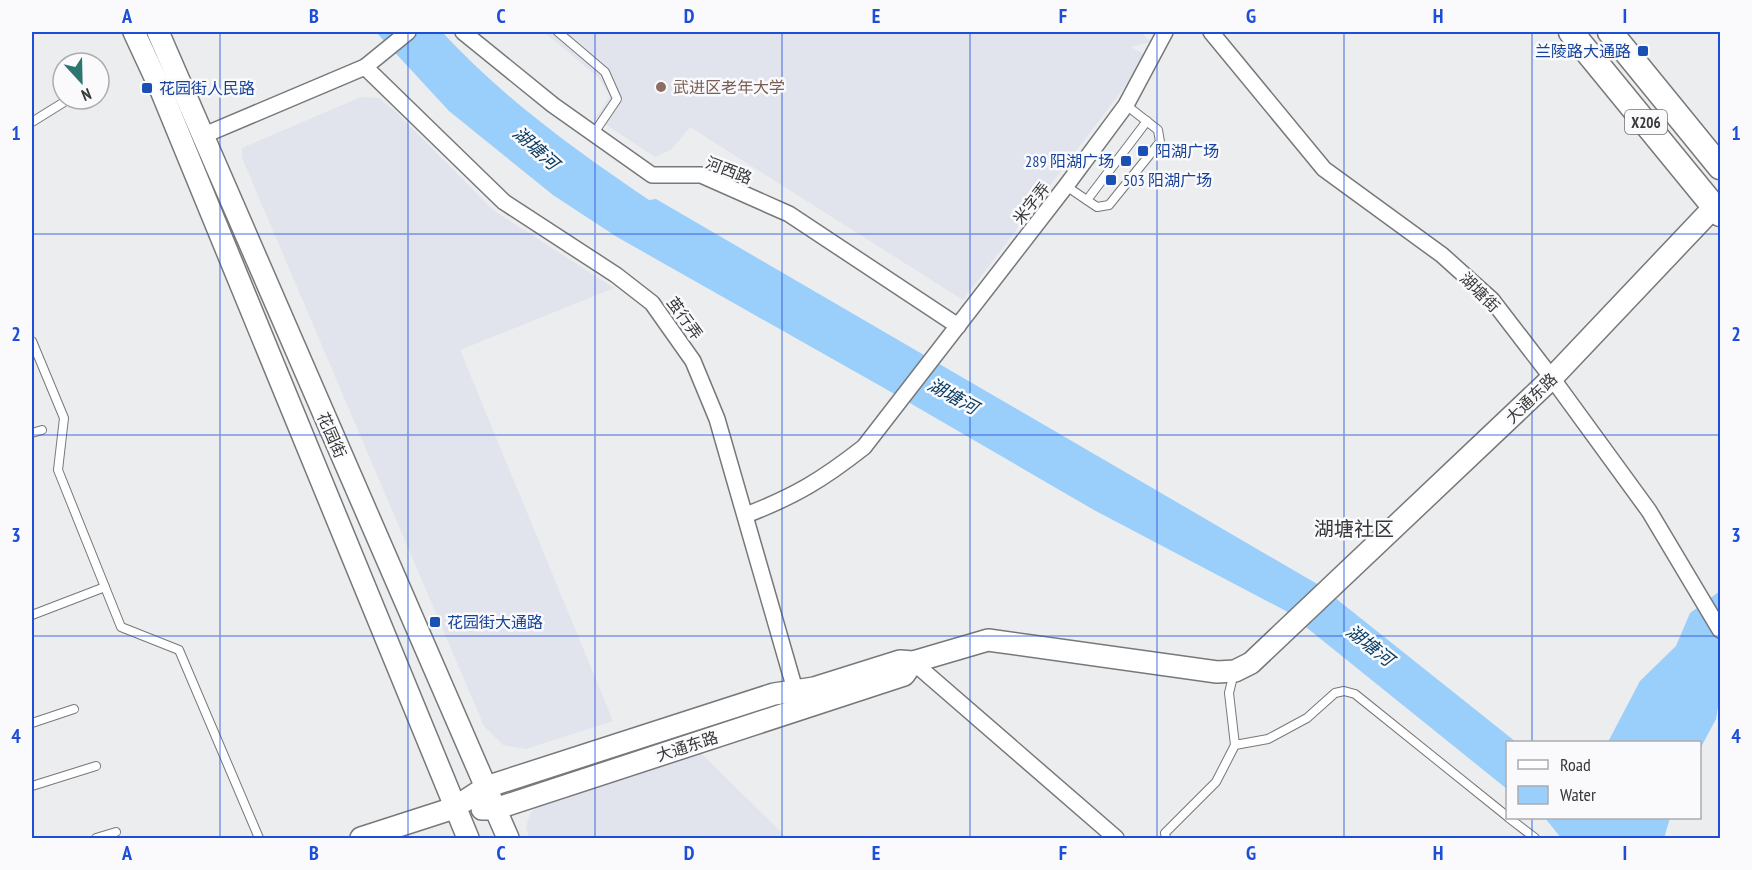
<svg xmlns="http://www.w3.org/2000/svg" width="1752" height="870" viewBox="0 0 1752 870" font-family="'PT Sans Narrow','Noto Sans SC',sans-serif">
<rect width="100%" height="100%" fill="#ecedef"/>
<g fill="#e1e3ed">
<path d="M544,32h597l9,10 -19,5 17,9 -185,244 -273,-173 -19,23 -16,7 -59,-39 14,-22 -12,-19z"/>
<path d="M361,97l18,1 16,13 98,99 121,78 -154,62 153,371 -87,28 -23,-4 -19,-19 -242,-568v-10z"/>
<path d="M698,750l89,88h-258l-3,-11 4,-13 9,-10z"/>
</g>
<g fill="#9acefb">
<path d="M376,32h66c61,66 132,117 207,168l7,-1 663,386 197,157h-8l-1,47 -221,-178 -192,-101 -210,-122 -267,-151 -64,-42 -104,-84z"/>
<path d="M1720,591v104l-4,24 -16,30v-7h-92l32,-61 36,-35 14,-33z"/>
<path d="M1545,818h125l-6,20h-103z"/>
</g>
<g fill="none" stroke-linecap="round" stroke-linejoin="round">
<defs>
<g id="lane">
<path d="M558,32l47,40 12,27 -23,34"/>
<path d="M32,122l37,-23"/>
<path d="M1066,186l31,21 12,-2 51,-63 -2,-12 -32,-25"/>
<path d="M1087,200l60,-79"/>
<path d="M32,341l32,77 -6,52 63,157 58,23 80,188"/>
<path d="M32,433l10,-3"/>
<path d="M32,615l73,-28"/>
<path d="M32,723l42,-14"/>
<path d="M1235,745l33,-6 39,-21 28,-25 9,-2 11,3 153,123"/>
<path d="M32,786l64,-20"/>
<path d="M1509,818l26,20"/>
<path d="M96,838l20,-6"/>
<path d="M1166,838l-1,-5 51,-51 19,-37 -6,-52 5,-21"/>
</g>
<g id="street">
<path d="M463,32l90,73 99,70h49l88,39 169,112"/>
<path d="M1211,32l113,137 118,86 50,45 60,78 97,133 71,119"/>
<path d="M365,67l139,135 112,73 36,28 41,58 24,58 81,281"/>
<path d="M202,136l163,-69 43,-35"/>
<path d="M746,515c49,-19 76,-35 118,-68l202,-261 60,-81 39,-73"/>
<path d="M913,662l203,176"/>
</g>
<g id="secondary">
<path d="M134,32l26,56 308,750"/>
<path d="M158,32l350,806"/>
<path d="M482,809h13l409,-134 5,-7"/>
<path d="M361,838l93,-30 32,-21 288,-93 40,-6 86,-27 13,1 75,-22 229,32 18,-1 16,-8 301,-285 163,-172"/>
</g>
<g id="primary">
<path d="M1571,32l149,182"/>
<path d="M1610,32l110,135"/>
</g>
</defs>
<use href="#lane" stroke="#77787a" stroke-width="10"/>
<use href="#street" stroke="#77787a" stroke-width="18"/>
<use href="#secondary" stroke="#77787a" stroke-width="24"/>
<use href="#primary" stroke="#77787a" stroke-width="27"/>
<use href="#lane" stroke="#fff" stroke-width="8"/>
<use href="#street" stroke="#fff" stroke-width="15"/>
<use href="#secondary" stroke="#fff" stroke-width="21"/>
<use href="#primary" stroke="#fff" stroke-width="24"/>
</g>
<path fill="none" stroke="#1d4ed8" stroke-width="1.5" stroke-opacity="0.55" d="M220,32v806M408,32v806M595,32v806M782,32v806M970,32v806M1157,32v806M1344,32v806M1532,32v710M32,234h1688M32,435h1688M32,636h1688M1532,818v20"/>
<g fill="#1a4fb4" stroke="#fafafd" stroke-width="2">
<rect x="1637" y="45" width="12" height="12" rx="3"/>
<rect x="141" y="82" width="12" height="12" rx="3"/>
<rect x="1137" y="145" width="12" height="12" rx="3"/>
<rect x="1120" y="155" width="12" height="12" rx="3"/>
<rect x="1105" y="174" width="12" height="12" rx="3"/>
<rect x="429" y="616" width="12" height="12" rx="3"/>
</g>
<circle fill="#8d6e63" stroke="#fafafd" stroke-width="2" cx="661" cy="87" r="6"/>
<g text-anchor="middle" dominant-baseline="central" stroke-width="5" stroke-linejoin="round" paint-order="stroke">
<rect fill="#fafafd" stroke="#727274" stroke-width="1.5" x="1625" y="110" width="42" height="24" rx="4.5"/>
<g font-size="15" font-weight="bold" fill="#373839">
<text x="1646" y="122">X206</text>
</g>
<g font-size="16" fill="#164399" stroke="#fafafd" text-anchor="start">
<text x="1631" y="51" text-anchor="end">兰陵路大通路</text>
<text x="159" y="88">花园街人民路</text>
<text x="1155" y="151">阳湖广场</text>
<text x="1114" y="161" text-anchor="end">289 阳湖广场</text>
<text x="1123" y="180">503 阳湖广场</text>
<text x="447" y="622">花园街大通路</text>
</g>
<g font-size="16" fill="#785e54" stroke="#fafafd" text-anchor="start">
<text x="673" y="87">武进区老年大学</text>
</g>
<g font-size="16" fill="#373839" stroke="#fafafd">
<text transform="translate(729 170) rotate(21)">河西路</text>
<text transform="translate(1031 203) rotate(-52)">米字弄</text>
<text transform="translate(1480 292) rotate(45)">湖塘街</text>
<text transform="translate(685 318) rotate(54)">茧行弄</text>
<text transform="translate(1531 398) rotate(-44)">大通东路</text>
<text transform="translate(332 435) rotate(66)">花园街</text>
<text transform="translate(687 746) rotate(-18)">大通东路</text>
</g>
<g font-size="18" font-style="italic" fill="#0b3d62" stroke="#fafafd">
<text transform="translate(536 148) rotate(42)">湖塘河</text>
<text transform="translate(953 396) rotate(29)">湖塘河</text>
<text transform="translate(1370 645) rotate(38)">湖塘河</text>
</g>
<g font-size="20" fill="#373839" stroke="#fafafd">
<text x="1354" y="529">湖塘社区</text>
</g>
</g>
<rect width="1752" height="870" fill="none" stroke="#fafafd" stroke-width="66"/>
<rect x="1506" y="741" width="195" height="78" fill="#fafafd" stroke="#acacaf" stroke-width="1.5"/>
<rect x="1518" y="760" width="30" height="9" fill="#ffffff" stroke="#acacaf" stroke-width="1.5"/>
<text x="1560" y="771" font-size="18" fill="#373839">Road</text>
<rect x="1518" y="786" width="30" height="18" fill="#9acefb" stroke="#acacaf" stroke-width="1.5"/>
<text x="1560" y="801" font-size="18" fill="#373839">Water</text>
<g transform="translate(81 81) rotate(158)"><circle r="28" fill="#fafafd" stroke="#acacaf" stroke-width="1.5"/>
<path d="M0-4.5L10 22L0 15L-10 22Z" fill="#2d756f"/>
<text y="-9" font-size="16" font-weight="bold" text-anchor="middle" fill="#373839">N</text>
</g>
<rect x="33" y="33" width="1686" height="804" fill="none" stroke="#1d4ed8" stroke-width="2"/>
<g font-size="20" text-anchor="middle" font-weight="bold" fill="#1d4ed8">
<text x="127" y="23">A</text>
<text x="314" y="23">B</text>
<text x="501" y="23">C</text>
<text x="689" y="23">D</text>
<text x="876" y="23">E</text>
<text x="1063" y="23">F</text>
<text x="1251" y="23">G</text>
<text x="1438" y="23">H</text>
<text x="1625" y="23">I</text>
<text x="16" y="140">1</text>
<text x="1736" y="140">1</text>
<text x="16" y="341">2</text>
<text x="1736" y="341">2</text>
<text x="16" y="542">3</text>
<text x="1736" y="542">3</text>
<text x="16" y="743">4</text>
<text x="1736" y="743">4</text>
<text x="127" y="860">A</text>
<text x="314" y="860">B</text>
<text x="501" y="860">C</text>
<text x="689" y="860">D</text>
<text x="876" y="860">E</text>
<text x="1063" y="860">F</text>
<text x="1251" y="860">G</text>
<text x="1438" y="860">H</text>
<text x="1625" y="860">I</text>
</g>
</svg>
